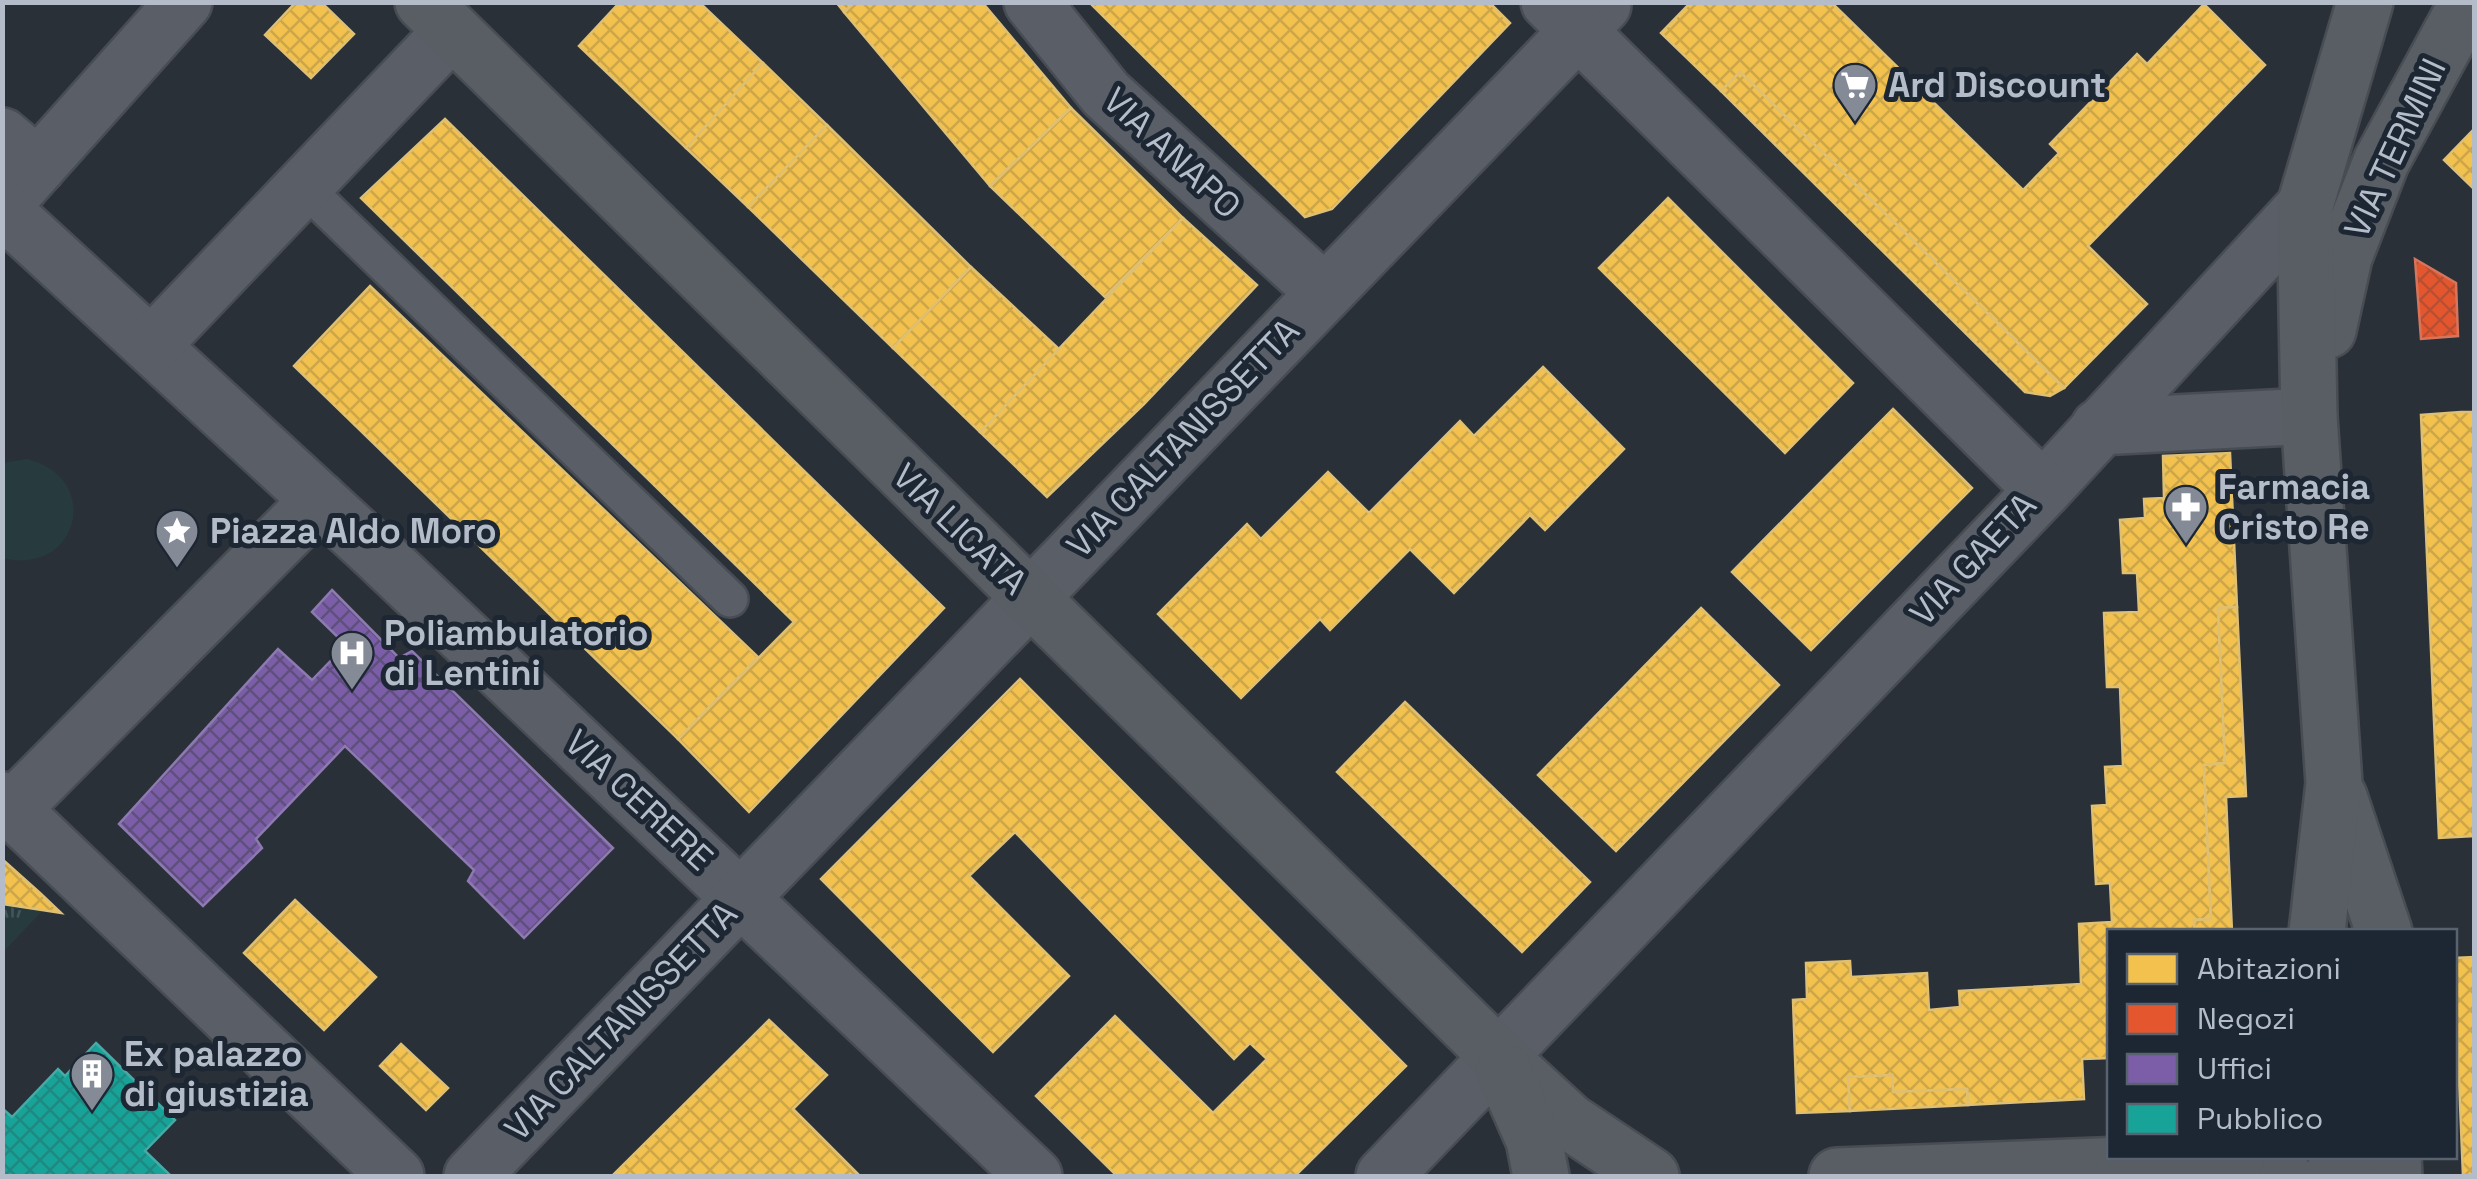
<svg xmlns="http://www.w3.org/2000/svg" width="2477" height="1179" viewBox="0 0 2477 1179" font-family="'Space Grotesk',sans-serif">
<defs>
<pattern id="grass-tufts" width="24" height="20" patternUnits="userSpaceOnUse" patternTransform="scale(2.5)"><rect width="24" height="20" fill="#273a3e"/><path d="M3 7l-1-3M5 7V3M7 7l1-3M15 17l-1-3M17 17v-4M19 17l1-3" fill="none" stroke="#445559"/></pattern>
<pattern id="homes-cross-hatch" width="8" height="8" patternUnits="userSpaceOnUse" patternTransform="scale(2.5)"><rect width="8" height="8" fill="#f2c14e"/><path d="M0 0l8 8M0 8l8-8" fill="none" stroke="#cca64a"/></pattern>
<pattern id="shops-cross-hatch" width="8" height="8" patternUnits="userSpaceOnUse" patternTransform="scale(2.5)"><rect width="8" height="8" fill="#e4572e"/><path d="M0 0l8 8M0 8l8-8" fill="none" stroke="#b84f32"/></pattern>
<pattern id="offices-cross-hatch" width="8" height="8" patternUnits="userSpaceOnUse" patternTransform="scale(2.5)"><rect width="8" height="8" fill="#7b5ea7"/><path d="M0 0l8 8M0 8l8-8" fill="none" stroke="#5f4f7c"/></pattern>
<pattern id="public-cross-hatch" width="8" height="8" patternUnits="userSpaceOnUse" patternTransform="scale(2.5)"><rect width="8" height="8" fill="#17a398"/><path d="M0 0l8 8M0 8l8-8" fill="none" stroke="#1f8881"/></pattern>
</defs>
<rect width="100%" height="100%" fill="#2a3038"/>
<path fill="url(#grass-tufts)" d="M3,904l41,5 -41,43z"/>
<path fill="#273a3e" d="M27,459c77,19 51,118 -24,99v-95z"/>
<g fill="url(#homes-cross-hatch)" stroke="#dfc073" stroke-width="2.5">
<path d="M296,2h25l33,32 -43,44 -46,-43z"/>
<path d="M620,2h79l64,61 -77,85 -107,-102z"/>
<path d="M836,2h19l-11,10z"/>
<path d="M855,2h127l89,106 -81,78 -146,-174z"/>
<path d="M1089,2h400l21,21 -178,186 -27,8z"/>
<path d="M1691,2h140l192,188 36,-37 -9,-9 87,-90 10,10 57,-60 61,61 -177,181 59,58 -83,84 -324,-316 -19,19 -60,-58z"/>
<path d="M763,63l64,62 -79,82 -62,-59z"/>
<path d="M1740,72l324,316 -14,8 -25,-4 -304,-301z"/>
<path d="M1071,108l112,110 -78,79 -115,-111z"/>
<path d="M445,119l499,489 -195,204 -71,-73 116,-117 -433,-424z"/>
<path d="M827,125l144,142 -78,81 -145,-141z"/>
<path d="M2474,129v60l-30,-29z"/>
<path d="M1668,198l185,185 -68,70 -186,-185z"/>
<path d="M1183,218l74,67 -113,119 -97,93 -67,-65z"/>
<path d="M971,267l88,82 -79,83 -87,-84z"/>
<path d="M370,286l388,371 -80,82 -384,-373z"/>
<path d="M1543,367l81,82 -79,81 -15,-15 -76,78 -44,-44 -80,81 -10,-11 -79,79 -83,-84 89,-90 14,15 67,-67 41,41 91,-92 14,15z"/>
<path d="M1893,409l79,79 -161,162 -79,-78z"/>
<path d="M2461,412h13v424l-35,2 -18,-423z"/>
<path d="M2230,453l7,154 -19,1 7,155 -21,2 7,154 -17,1 1,12h-85v126l-28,1 2,40 -116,6 -1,-16 -74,3 -1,-17 -44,2 2,34 -53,2 -4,-113 14,-1 -1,-36 44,-2 1,16 76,-4 2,37 31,-3 -1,-16 122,-7 -2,-60 33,-2 -2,-39 -14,1 -4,-78 15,-1 -2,-38 18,-1 -3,-79h-13l-3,-74 35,-1 -2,-39h-14l-3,-53 25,-2 -1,-19 20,-1 -1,-42z"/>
<path d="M2237,607l9,189 -20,1 6,135h-37l-1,-12 17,-1 -7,-154 21,-2 -7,-155z"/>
<path d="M1701,608l78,77 -163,166 -78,-76z"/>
<path d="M1020,679l386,387 -111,110h-178l-81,-80 79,-80 98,97 54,-54 -17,-16 -16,16 -219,-227 -46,44 100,100 -76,76 -172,-173z"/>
<path d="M1405,702l185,180 -68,70 -185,-180z"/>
<path d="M2,859l38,34 21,20 -59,-9z"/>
<path d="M295,900l81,77 -52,53 -80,-77z"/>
<path d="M2474,957v219h-11l-9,-218z"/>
<path d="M769,1020l58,55 -34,34 67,67h-248z"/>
<path d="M401,1044l47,44 -22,22 -46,-44z"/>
<path d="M1892,1075l1,17 74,-3 1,16 -118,6 -2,-34z"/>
</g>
<path fill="url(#shops-cross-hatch)" stroke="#d6755c" stroke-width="2.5" d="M2415,259l41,24 2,53 -37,3z"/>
<path fill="url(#offices-cross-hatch)" stroke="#8c7ab1" stroke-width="2.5" d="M332,590l67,68 13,-7 201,197 -89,90 -56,-57 6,-11 -129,-124 -89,93 6,9 -59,58 -84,-82 159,-175 34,31 34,-35 -34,-33z"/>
<path fill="url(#public-cross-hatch)" stroke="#46aaa7" stroke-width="2.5" d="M96,1043l79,77 -30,31 26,25h-169v-68l10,9 46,-48 7,7z"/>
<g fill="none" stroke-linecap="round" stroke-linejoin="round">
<defs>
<path id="lane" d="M304,187l426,412"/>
<g id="street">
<path d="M1032,2l74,92 218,198"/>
<path d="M2,136l36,30"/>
<path d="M2,206l182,-204"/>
<path d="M2,209l369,339 663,628"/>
<path d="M153,344l298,-312"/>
<path d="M2099,427l210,-11"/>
<path d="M2043,490l262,-284"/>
<path d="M2,800l394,376"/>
<path d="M12,809l307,-309"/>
<path d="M472,1176l1131,-1171"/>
<path d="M1384,1176l659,-686 -494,-488"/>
</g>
<g id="secondary">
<path d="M423,2l1074,1053 73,67 81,54"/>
<path d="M2328,330l16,-73 37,-95 87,-160"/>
<path d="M2339,797l45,135"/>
<path d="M2317,932l17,-149 -25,-367 -4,-210 60,-204"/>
<path d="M1504,1072l30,68 7,36"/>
<path d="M2393,1156l1,20"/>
<path d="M2226,1161l58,15"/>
<path d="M1837,1176l389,-15 11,-5"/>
<path d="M2332,1176l18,-20"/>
</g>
</defs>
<use href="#lane" stroke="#484c53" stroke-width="40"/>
<use href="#street" stroke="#484c53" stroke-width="60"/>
<use href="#secondary" stroke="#484c53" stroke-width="60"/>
<use href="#lane" stroke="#5a5e66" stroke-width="35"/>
<use href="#street" stroke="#5a5e66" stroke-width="55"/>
<use href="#secondary" stroke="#595d64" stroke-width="55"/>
</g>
<defs>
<symbol id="supermarket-pin" viewBox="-11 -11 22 30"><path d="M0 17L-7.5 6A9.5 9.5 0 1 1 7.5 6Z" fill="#848b96" stroke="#1d2633"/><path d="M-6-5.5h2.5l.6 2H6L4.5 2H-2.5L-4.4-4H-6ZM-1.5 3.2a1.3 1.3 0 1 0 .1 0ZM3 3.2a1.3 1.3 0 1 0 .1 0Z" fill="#fff"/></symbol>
<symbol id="pharmacy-pin" viewBox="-11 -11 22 30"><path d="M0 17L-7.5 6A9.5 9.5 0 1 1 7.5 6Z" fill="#848b96" stroke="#1d2633"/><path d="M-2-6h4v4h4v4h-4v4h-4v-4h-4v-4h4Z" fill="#fff"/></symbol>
<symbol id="sight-pin" viewBox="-11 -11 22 30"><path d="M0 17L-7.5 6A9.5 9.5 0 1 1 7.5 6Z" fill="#848b96" stroke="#1d2633"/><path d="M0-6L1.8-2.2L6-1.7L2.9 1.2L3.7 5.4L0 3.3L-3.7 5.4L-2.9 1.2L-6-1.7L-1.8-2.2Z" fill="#fff"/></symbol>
<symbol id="hospital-pin" viewBox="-11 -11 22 30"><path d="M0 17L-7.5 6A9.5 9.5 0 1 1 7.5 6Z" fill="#848b96" stroke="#1d2633"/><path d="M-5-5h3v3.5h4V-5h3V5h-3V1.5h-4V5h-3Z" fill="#fff"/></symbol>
<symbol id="building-pin" viewBox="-11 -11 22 30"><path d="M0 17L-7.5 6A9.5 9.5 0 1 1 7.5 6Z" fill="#848b96" stroke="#1d2633"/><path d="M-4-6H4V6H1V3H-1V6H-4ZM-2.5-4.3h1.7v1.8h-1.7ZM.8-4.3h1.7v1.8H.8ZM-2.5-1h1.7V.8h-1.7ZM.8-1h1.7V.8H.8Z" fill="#fff"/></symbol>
</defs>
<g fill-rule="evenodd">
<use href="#supermarket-pin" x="1830" y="60" width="50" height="68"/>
<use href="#pharmacy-pin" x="2161" y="482" width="50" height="68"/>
<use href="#sight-pin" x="152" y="506" width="50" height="68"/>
<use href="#hospital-pin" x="327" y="628" width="50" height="68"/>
<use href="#building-pin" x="67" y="1049" width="50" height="68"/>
</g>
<g text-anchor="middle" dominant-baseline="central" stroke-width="10" stroke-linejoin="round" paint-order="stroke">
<g font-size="35" font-weight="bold" fill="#b4bcc9" stroke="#1d2633" text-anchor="start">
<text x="1888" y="85">Ard Discount</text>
<text x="2218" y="487">Farmacia<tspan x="2218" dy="40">Cristo Re</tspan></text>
<text x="210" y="531">Piazza Aldo Moro</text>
<text x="384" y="633">Poliambulatorio<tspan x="384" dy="40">di Lentini</tspan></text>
<text x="124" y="1054">Ex palazzo<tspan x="124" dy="40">di giustizia</tspan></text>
</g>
<g font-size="35" fill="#b4bcc9" stroke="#1d2633">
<text transform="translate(2395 148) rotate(-65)">VIA TERMINI</text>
<text transform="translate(1172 153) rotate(43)">VIA ANAPO</text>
<text transform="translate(1183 438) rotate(-46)">VIA CALTANISSETTA</text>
<text transform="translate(960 529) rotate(44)">VIA LICATA</text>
<text transform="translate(1973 559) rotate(-47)">VIA GAETA</text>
<text transform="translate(639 800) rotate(43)">VIA CERERE</text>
<text transform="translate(621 1021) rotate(-46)">VIA CALTANISSETTA</text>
</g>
</g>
<rect width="2477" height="1179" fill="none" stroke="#b4bcc9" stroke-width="10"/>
<rect x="2107" y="929" width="350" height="230" fill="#1d2633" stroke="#59626f" stroke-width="2.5"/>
<rect x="2127" y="954" width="50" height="30" fill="#f2c14e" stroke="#59626f" stroke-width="2.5"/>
<text x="2197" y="979" font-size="30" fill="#b4bcc9">Abitazioni</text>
<rect x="2127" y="1004" width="50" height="30" fill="#e4572e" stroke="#59626f" stroke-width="2.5"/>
<text x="2197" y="1029" font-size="30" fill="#b4bcc9">Negozi</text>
<rect x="2127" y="1054" width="50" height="30" fill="#7b5ea7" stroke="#59626f" stroke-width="2.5"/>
<text x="2197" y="1079" font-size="30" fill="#b4bcc9">Uffici</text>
<rect x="2127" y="1104" width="50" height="30" fill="#17a398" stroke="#59626f" stroke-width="2.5"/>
<text x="2197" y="1129" font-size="30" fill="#b4bcc9">Pubblico</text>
</svg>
